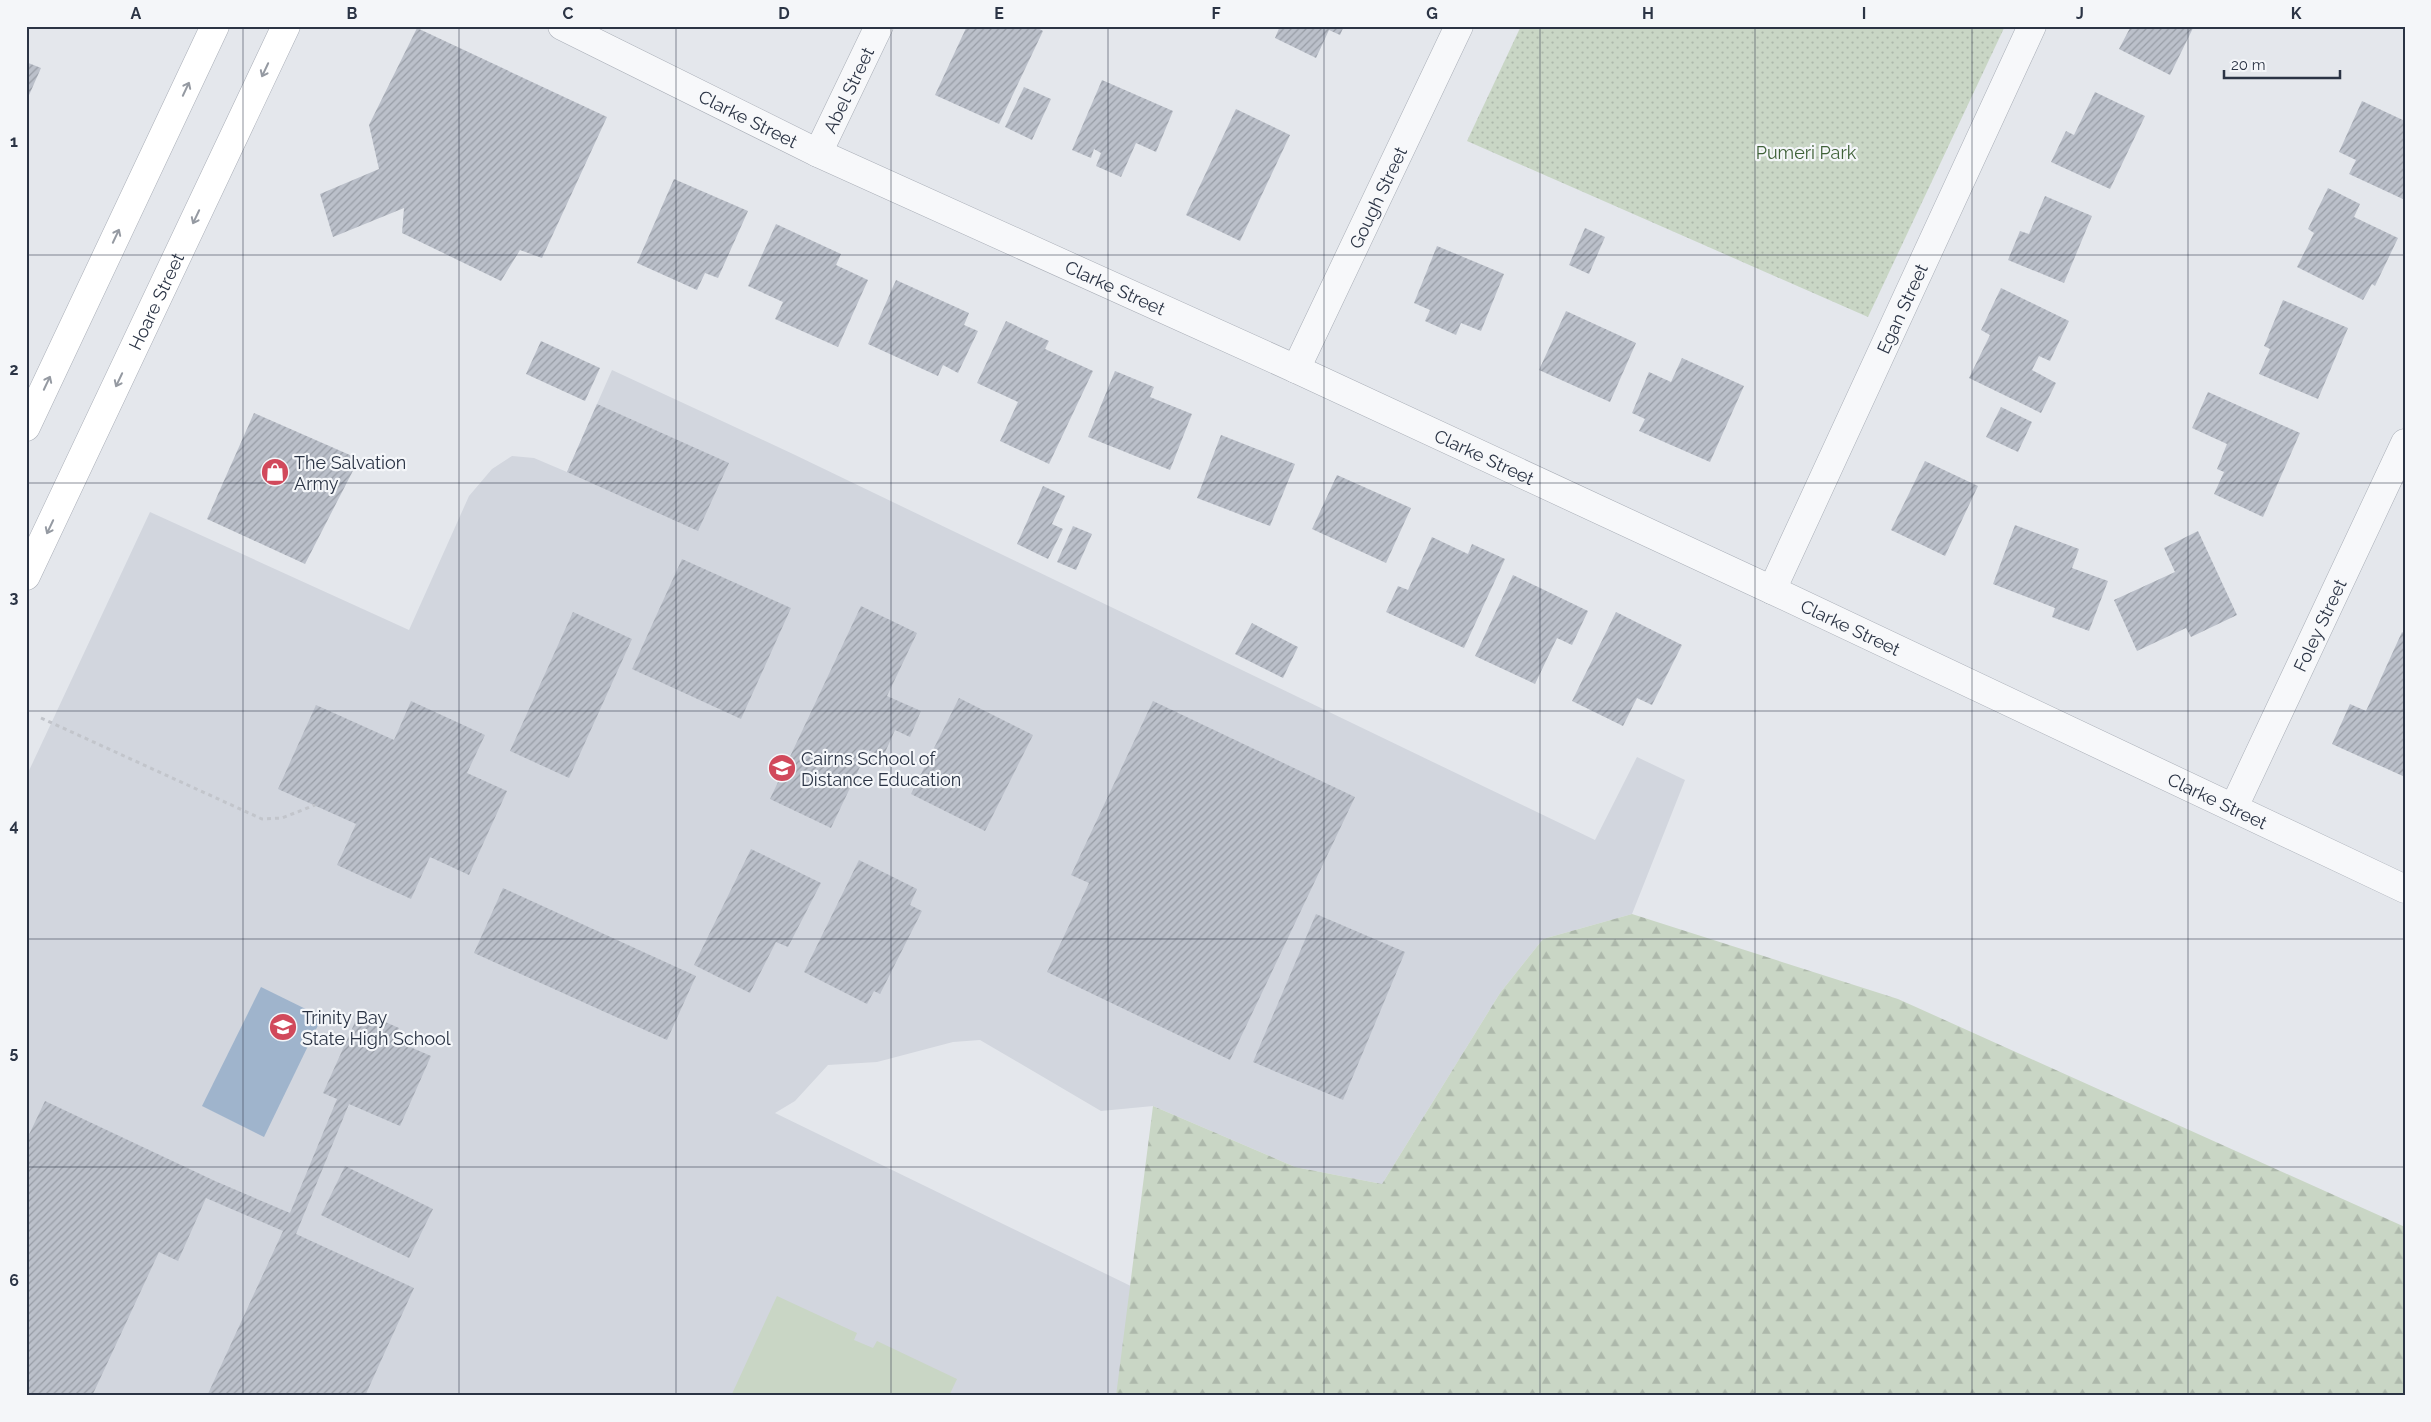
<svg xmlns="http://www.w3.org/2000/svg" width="2431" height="1422" viewBox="0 0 2431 1422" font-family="Raleway,sans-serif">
<defs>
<pattern id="grass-dots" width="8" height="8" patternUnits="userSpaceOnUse" patternTransform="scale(1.25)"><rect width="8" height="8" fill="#c9d6c5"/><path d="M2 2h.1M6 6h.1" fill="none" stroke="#adb8ab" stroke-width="1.8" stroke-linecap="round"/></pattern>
<pattern id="forest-firs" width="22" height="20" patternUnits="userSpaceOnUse" patternTransform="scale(1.25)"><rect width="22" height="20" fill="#c9d6c5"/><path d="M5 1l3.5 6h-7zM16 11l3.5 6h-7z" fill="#adb8ab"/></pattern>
<pattern id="building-hatch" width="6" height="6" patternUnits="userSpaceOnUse" patternTransform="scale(1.25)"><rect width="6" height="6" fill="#bbc0ca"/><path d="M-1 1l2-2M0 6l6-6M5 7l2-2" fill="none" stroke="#989da6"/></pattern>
</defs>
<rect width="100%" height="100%" fill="#e4e7ec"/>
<path fill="#d2d6de" d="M612,370l181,84 802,386 42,-83 48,23 -53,134 -89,25 -43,54 -118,191 -87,-17 -142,-61 -52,5 -121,-71 -27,2 -76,20 -49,3 -33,36 -20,12 582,283h-1331v-619l124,-265 259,118 60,-134 23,-27 20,-13 22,2 33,14z"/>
<path fill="url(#grass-dots)" d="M1521,26h484l-137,291 -401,-176z"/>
<path fill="url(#forest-firs)" d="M1632,914l266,85 507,228v169h-1289l37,-290 142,61 87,17 118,-191 43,-54z"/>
<path fill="#c9d6c5" d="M777,1296l80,37 -3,7 19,8 4,-7 80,38 -8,17h-218z"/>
<path fill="#9fb4cc" d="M261,987l61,30 -58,120 -62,-31z"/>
<g fill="url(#building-hatch)">
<path d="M967,26h67l9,5 -44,93 -64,-29z"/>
<path d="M1280,26h64l-4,9 -11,-5 -13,28 -41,-20z"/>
<path d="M2131,26h63l-24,49 -51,-26z"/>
<path d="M417,28l190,89 -65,141 -22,-8 -19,31 -99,-48 2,-25 -71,29 -13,-43 59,-25 -10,-44z"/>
<path d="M26,62l15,6 -15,34z"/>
<path d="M1102,80l71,31 -17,41 -20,-9 -15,34 -25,-11 5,-13 -7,-4 -3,9 -19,-8z"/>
<path d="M1024,87l27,12 -19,41 -27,-13z"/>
<path d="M2095,92l50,24 -35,73 -59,-27 15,-31 8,4z"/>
<path d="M2362,101l43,20v79l-56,-26 7,-14 -17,-8z"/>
<path d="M1236,109l54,26 -50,106 -54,-26z"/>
<path d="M674,179l74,32 -30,67 -13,-5 -8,17 -60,-27z"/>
<path d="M2328,188l32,16 -6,13 44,21 -23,48 -3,-2 -9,16 -66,-33 17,-34 -6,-4z"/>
<path d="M2045,196l47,20 -28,67 -56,-23 12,-29 9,3z"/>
<path d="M776,224l65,30 -5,11 32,15 -30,67 -63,-28 8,-17 -35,-16z"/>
<path d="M1585,228l20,9 -16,37 -20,-9z"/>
<path d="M1437,246l67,28 -23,57 -20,-8 -5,12 -31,-14 5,-11 -16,-7z"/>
<path d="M896,280l73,33 -5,12 14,6 -20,42 -15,-8 -5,11 -70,-32z"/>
<path d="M2001,288l68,33 -19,40 -11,-5 -7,14 24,13 -15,30 -72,-35 21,-43 -9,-5z"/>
<path d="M2283,300l65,28 -30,71 -59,-25 11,-25 -6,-3z"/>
<path d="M1566,311l70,32 -26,59 -71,-32z"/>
<path d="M1006,321l43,20 -4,8 48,22 -44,93 -49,-23 18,-39 -41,-19z"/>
<path d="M541,341l59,27 -15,33 -59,-27z"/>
<path d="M1682,358l62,28 -34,76 -71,-31 6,-12 -13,-6 17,-41 22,10z"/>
<path d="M1115,371l39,16 -4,10 42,17 -22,56 -82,-33z"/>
<path d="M2208,392l92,41 -37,84 -49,-23 10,-22 -7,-3 10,-25 -35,-16z"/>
<path d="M597,404l132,59 -31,68 -131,-59z"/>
<path d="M2001,407l31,15 -14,30 -32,-15z"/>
<path d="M254,413l105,46 -54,105 -98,-45z"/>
<path d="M1221,435l74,29 -25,62 -73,-28z"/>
<path d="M1925,461l53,25 -33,70 -54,-26z"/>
<path d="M1337,475l74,33 -25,55 -74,-34z"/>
<path d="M1043,486l22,10 -13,28 11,5 -15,30 -31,-15z"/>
<path d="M2015,525l64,24 -7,19 36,13 -19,50 -37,-14 3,-9 -62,-24z"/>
<path d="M1073,526l19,8 -16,36 -19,-8z"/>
<path d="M2198,531l39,84 -46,22 -5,-9 -49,23 -23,-51 61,-28 -11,-24z"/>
<path d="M1432,537l36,17 4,-10 33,15 -41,89 -78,-36 12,-26 10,4z"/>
<path d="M682,559l109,49 -50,111 -109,-50z"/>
<path d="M1513,575l75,36 -16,34 -15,-7 -22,46 -60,-28z"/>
<path d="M861,606l56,27 -30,63 34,15 -11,26 -15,-7 -12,27 -15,-7 -37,78 -61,-29z"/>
<path d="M573,612l59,27 -63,139 -59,-27z"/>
<path d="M1616,612l66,33 -30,60 -15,-7 -14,28 -51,-25z"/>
<path d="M1252,623l46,24 -15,31 -48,-24z"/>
<path d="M2402,632l3,2v143l-73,-33 18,-40 16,7z"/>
<path d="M959,698l74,37 -48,96 -74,-37z"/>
<path d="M411,701l74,34 -18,38 40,18 -38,84 -39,-18 -19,42 -74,-34 19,-41 -78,-35 38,-84 78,35z"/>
<path d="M1153,701l202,96 -125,263 -183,-88 42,-89 -18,-8z"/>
<path d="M751,849l70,34 -33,64 -12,-5 -26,51 -56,-28z"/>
<path d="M859,860l58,29 -7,16 12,6 -42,83 -6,-3 -7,13 -63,-32z"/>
<path d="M503,888l193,88 -29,64 -193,-87z"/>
<path d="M1316,914l89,38 -62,148 -90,-38z"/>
<path d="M360,1011l39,17 -5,12 37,16 -31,70 -51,-22 -53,130 118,54 -49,108h-158l76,-165 -77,-33 -28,63 -19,-9 -67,144h-66v-255l19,-40 170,80 75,32 47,-114 -14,-6z"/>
<path d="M345,1166l88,43 -24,49 -88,-43z"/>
</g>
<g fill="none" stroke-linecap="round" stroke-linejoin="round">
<defs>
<g id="minor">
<path id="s1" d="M562,26l256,127 478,216 476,221 633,299"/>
<path id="s2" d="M818,153l61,-127"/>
<path id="s3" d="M1296,369l163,-343"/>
<path id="s4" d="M1772,590l260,-564"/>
<path id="s5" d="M2234,807l171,-364"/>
</g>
<g id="secondary">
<path d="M26,427l189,-401"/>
<path id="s6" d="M26,576l260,-550"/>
</g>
</defs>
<use href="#minor" stroke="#a9aeb7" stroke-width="29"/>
<use href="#secondary" stroke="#a9aeb7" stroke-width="29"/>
<path stroke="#c2c5cb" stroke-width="3" stroke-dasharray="4 4" stroke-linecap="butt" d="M41,718l221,101 20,-1 33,-13"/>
<use href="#minor" stroke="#f7f8fa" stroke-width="28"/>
<use href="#secondary" stroke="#fff" stroke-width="28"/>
</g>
<defs><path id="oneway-shaft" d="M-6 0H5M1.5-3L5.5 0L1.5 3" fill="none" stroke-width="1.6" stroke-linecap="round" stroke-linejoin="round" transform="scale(1.25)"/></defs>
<g stroke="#959aa2">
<use href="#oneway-shaft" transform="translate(265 70) rotate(115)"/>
<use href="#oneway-shaft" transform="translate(186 89) rotate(-65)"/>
<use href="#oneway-shaft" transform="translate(196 217) rotate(115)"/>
<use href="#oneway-shaft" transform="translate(116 236) rotate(-65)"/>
<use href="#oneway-shaft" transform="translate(119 380) rotate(115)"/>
<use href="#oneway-shaft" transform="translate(47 383) rotate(-65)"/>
<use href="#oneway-shaft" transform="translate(50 527) rotate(115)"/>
</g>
<path fill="none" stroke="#2b3445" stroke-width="1" stroke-opacity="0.55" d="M243,26v1370M459,26v1370M676,26v1370M891,26v1370M1108,26v1370M1324,26v1370M1540,26v1370M1755,26v1370M1972,26v1370M2188,26v1370M26,255h2379M26,483h2379M26,711h2379M26,939h2379M26,1167h2379"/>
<defs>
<symbol id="shop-disc" viewBox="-11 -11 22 22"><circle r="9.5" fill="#d1495b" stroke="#f4f6f9"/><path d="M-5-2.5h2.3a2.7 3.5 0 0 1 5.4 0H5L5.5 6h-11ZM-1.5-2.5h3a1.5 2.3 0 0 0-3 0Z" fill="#fff"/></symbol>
<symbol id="school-disc" viewBox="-11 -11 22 22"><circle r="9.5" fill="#d1495b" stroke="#f4f6f9"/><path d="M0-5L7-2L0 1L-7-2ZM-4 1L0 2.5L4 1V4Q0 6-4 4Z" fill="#fff"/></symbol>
</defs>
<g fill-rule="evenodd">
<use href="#shop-disc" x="259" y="456" width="32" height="32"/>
<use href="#school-disc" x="766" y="752" width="32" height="32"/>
<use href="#school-disc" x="267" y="1011" width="32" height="32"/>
</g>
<g text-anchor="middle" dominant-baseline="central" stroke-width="4.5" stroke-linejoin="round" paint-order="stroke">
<g font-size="18" fill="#2b3445" stroke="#f4f6f9">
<text stroke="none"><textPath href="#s2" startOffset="70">Abel Street</textPath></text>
<text stroke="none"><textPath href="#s1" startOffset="208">Clarke Street</textPath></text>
<text stroke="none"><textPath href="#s3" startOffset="190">Gough Street</textPath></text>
<text stroke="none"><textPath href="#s1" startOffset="612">Clarke Street</textPath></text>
<text stroke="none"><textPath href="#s6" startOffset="304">Hoare Street</textPath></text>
<text stroke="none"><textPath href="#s4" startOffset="310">Egan Street</textPath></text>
<text stroke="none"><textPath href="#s1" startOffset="1018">Clarke Street</textPath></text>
<text stroke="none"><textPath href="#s5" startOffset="201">Foley Street</textPath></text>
<text stroke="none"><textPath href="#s1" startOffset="1422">Clarke Street</textPath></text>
<text stroke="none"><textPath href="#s1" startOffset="1828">Clarke Street</textPath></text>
</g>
<g font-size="18" fill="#3f6138" stroke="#f4f6f9">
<text x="1806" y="152">Pumeri Park</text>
</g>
<g font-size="18" fill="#2b3445" stroke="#f4f6f9" text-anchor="start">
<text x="294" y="462">The Salvation<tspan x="294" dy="21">Army</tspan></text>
<text x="801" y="758">Cairns School of<tspan x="801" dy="21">Distance Education</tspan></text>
<text x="302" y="1017">Trinity Bay<tspan x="302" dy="21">State High School</tspan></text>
</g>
</g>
<rect width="2431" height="1422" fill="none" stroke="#f4f6f9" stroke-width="55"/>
<path d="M2224 70v8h116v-8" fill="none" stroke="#2b3445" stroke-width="2.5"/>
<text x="2231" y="70" font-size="15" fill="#2b3445" stroke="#f4f6f9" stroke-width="4" paint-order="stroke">20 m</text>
<rect x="28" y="28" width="2376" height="1366" fill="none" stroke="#2b3445" stroke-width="2"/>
<g font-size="16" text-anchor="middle" font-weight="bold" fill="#2b3445">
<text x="136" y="19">A</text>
<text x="352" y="19">B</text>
<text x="568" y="19">C</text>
<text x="784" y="19">D</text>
<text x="999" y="19">E</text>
<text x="1216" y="19">F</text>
<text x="1432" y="19">G</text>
<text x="1648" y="19">H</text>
<text x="1864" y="19">I</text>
<text x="2080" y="19">J</text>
<text x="2296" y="19">K</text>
<text x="14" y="147">1</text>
<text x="14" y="375">2</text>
<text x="14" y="603">3</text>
<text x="14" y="831">4</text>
<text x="14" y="1058">5</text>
<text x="14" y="1286">6</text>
</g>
</svg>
